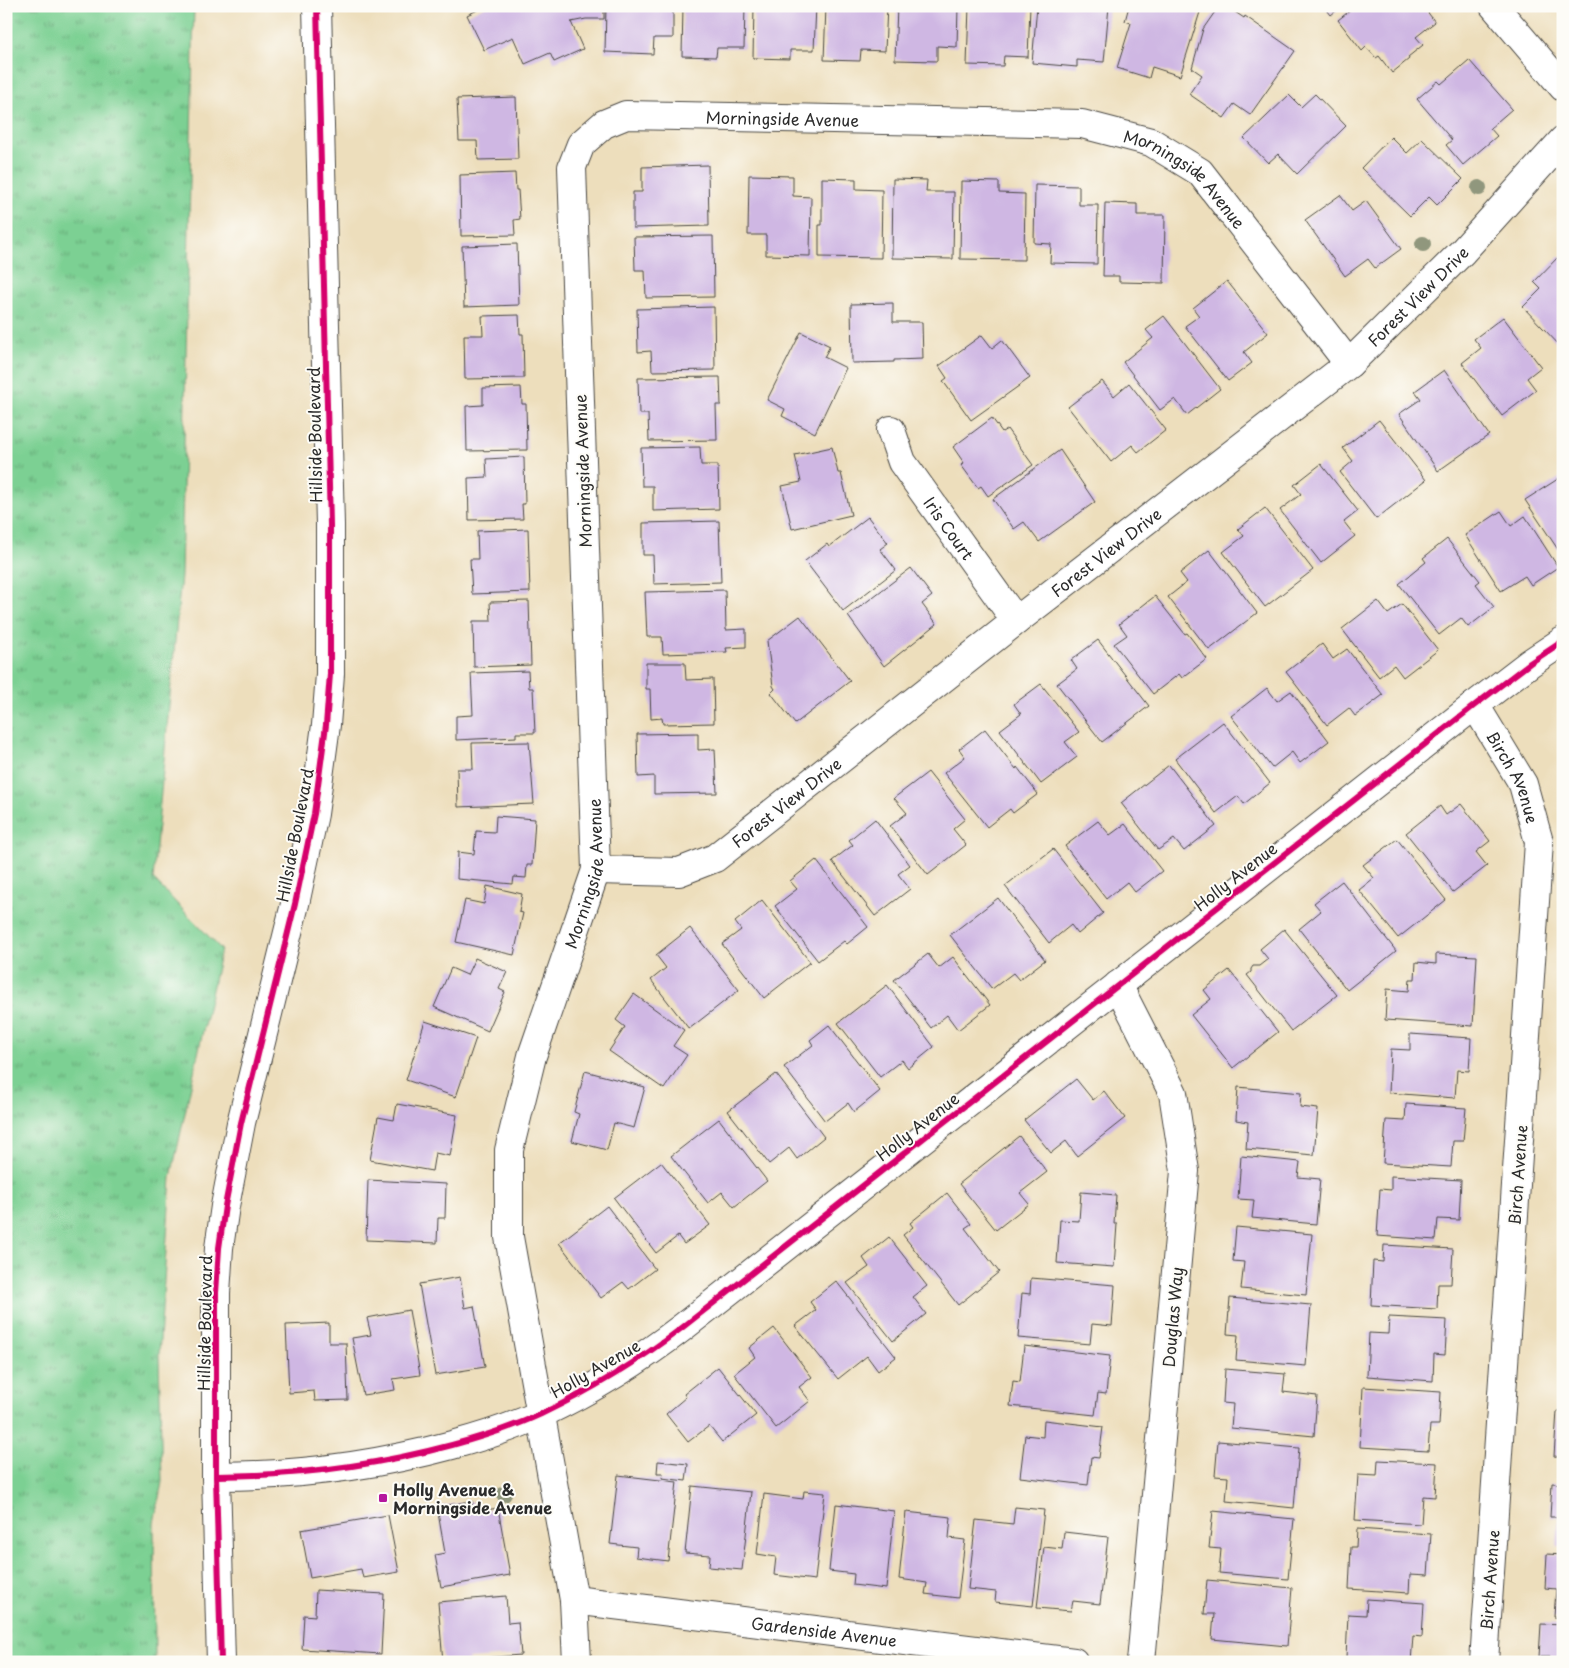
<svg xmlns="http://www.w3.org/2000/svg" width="1569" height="1668" viewBox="0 0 1569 1668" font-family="'Playpen Sans',sans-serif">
<defs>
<pattern id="grass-tufts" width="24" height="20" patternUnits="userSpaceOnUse" patternTransform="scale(1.25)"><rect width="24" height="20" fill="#7cd093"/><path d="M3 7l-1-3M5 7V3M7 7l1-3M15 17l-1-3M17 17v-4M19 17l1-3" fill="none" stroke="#66a978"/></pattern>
</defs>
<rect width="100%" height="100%" fill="#fdfcf7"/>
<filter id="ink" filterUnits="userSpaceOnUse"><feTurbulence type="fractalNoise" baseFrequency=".02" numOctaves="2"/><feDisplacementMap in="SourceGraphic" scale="10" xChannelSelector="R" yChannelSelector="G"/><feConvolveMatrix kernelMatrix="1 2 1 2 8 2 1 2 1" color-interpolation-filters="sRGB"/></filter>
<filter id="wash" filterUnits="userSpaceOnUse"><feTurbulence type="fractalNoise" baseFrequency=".0096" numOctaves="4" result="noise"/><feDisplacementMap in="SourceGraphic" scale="20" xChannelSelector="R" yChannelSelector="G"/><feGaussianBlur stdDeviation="1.12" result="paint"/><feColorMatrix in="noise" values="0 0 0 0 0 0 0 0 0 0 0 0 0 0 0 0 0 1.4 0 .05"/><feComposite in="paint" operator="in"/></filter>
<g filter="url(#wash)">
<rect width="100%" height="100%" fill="#eddebc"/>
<path fill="url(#grass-tufts)" stroke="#547e5f" d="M6,6h188l-13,570 -28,303 68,70 -50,228 -12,178 3,127 -8,41 1,139h-149z"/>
<g id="blocks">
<g fill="#cfb7e3">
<path d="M486,6h118v13h-18l-15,3 12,27 -29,13 -4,-9 -25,11 -12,-27 -29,13 -17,-35z"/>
<path d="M606,6h67v32h-19l-1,16 -48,-2z"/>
<path d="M683,6h62l-1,42h-27l-1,9 -34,-1z"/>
<path d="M754,6h62l-2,44h-24v9l-37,-1z"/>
<path d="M826,6h61l-2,45 -24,-1 -1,11 -36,-1z"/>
<path d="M897,6h61l-1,41 -20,-1v15l-42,-1z"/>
<path d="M969,6h61l-2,51 -24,-1 -1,10 -36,-1z"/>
<path d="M1037,6h72l-5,56 -27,-2v7l-45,-4z"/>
<path d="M1129,6h53l18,6 -20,64 -28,-9 -3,11 -32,-10 14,-45 -6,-2z"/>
<path d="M1219,6h7l18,12 1,-2 50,35 -45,64 -16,-11 -10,14 -35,-24 13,-19 -10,-7 11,-39z"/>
<path d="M1324,6h18l-11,9z"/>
<path d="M1356,6h67l12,16 -19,15 7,8 -15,12 1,2 -17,14 -13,-17 -3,2 -10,-11 -4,4 -24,-31z"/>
<path d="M1469,60l43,49 -22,19 7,8 -34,29 -17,-20 6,-5 -35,-41 21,-18 3,3z"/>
<path d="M1315,94l31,32 -49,48 -19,-20 -10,9 -24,-25 45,-43 12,12z"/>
<path d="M516,97l2,62 -40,1 -1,-19h-18l-2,-42z"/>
<path d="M1391,137l16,16 15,-14 41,40 -26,26 -8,-8 -19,19 -49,-48z"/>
<path d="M708,165l1,61 -76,2v-36h9v-25z"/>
<path d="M515,173l1,17h2l2,29 -6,1 1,15 -54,1 -1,-61z"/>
<path d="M749,175l44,1v20l18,1 -1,59 -44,-1v-20h-18z"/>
<path d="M822,178l34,1v10l26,1 -1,68 -62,-1v-32h3z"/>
<path d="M893,179l34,1 -1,12h28l-1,67 -61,-1z"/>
<path d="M961,181l38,1v11l26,1 -1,66 -64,-1z"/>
<path d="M1035,185l44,1v19h19l-1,59 -47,-1 1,-19 -17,-1z"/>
<path d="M1340,195l12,16 14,-10 35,48 -26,19 -7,-9 -23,17 -40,-56z"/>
<path d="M1105,203l32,1v11h28l-1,68 -45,-1v-6h-16z"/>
<path d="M713,236l1,61 -68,1 -1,-28h-10l-1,-33z"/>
<path d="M517,244l2,61 -55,2 -2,-61z"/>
<path d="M1559,256l4,4v89l-40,-42 18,-18 -7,-7z"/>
<path d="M1227,281l41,52 -24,19 8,11 -24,18 -43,-55 14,-10 -6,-8z"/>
<path d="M893,303v19h29l1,37 -29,1v2l-42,1 -1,-59z"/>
<path d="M714,307l1,63 -63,1 -1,-20 -13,1 -1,-43z"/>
<path d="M519,315l1,19h3l1,44 -59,1 -1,-44h19l-1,-19z"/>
<path d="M1164,316l56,73 -33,26 -12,-16 -15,11 -37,-48 30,-24 -7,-8z"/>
<path d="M1503,317l38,50 -14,11 9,12 -34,26 -40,-53 19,-15 -7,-9z"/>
<path d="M801,332l29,14 -6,11 22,11 -31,65 -33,-17 3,-7 -18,-9z"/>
<path d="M982,335l10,13 10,-8 28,38 -59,42 -28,-39 4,-3 -8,-12z"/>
<path d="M1444,370l45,65 -51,36 -39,-57 22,-15 -6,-8z"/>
<path d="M720,377l1,28h-5l1,35 -68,1 -1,-27h-9l-1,-36z"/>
<path d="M1102,381l12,15 15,-13 37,47 -28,22 -6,-7 -21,17 -43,-55z"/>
<path d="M521,387l1,17h4l1,46 -60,1 -1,-45 17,-1v-17z"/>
<path d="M992,418l10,14 5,-3 26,36 -45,31 -7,-10 -3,2 -17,-23 3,-2 -11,-16z"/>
<path d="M1379,420l47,60 -50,39 -36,-47 13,-11 -10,-13z"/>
<path d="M700,447l1,18h17l1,44 -66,2v-25h-11l-1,-38z"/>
<path d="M832,447l6,26h3l10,42 -59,14 -10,-43 19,-4 -6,-27z"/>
<path d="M1060,450l35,52 -56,40 -15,-20 -10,7 -21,-30z"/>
<path d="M524,457l1,47h-3l1,15 -54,1 -1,-42 19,-1 -1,-18z"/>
<path d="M1321,464l37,47 -14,11 11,14 -34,27 -41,-53 21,-16 -7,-9z"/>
<path d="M1561,477l2,2v78l-38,-57z"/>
<path d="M1265,508l48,62 -48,37 -42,-55 21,-16 -6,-7z"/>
<path d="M1501,511l10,15 14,-10 33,51 -27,18 -6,-9 -24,15 -36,-56z"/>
<path d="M868,517l20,26 -8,6 16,21 -53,41 -38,-50 22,-17 2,3z"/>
<path d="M719,521l2,61 -67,2 -1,-29h-10v-32z"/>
<path d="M528,529l2,63 -58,2 -2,-35h8l-1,-28z"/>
<path d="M1447,539l33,42 -4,3 18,23 -26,20 -7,-9 -22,17 -40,-51 27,-22 -3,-4z"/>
<path d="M1209,550l48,63 -48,37 -41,-53 19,-15 -7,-9z"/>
<path d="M911,568l21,28 -10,8 15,20 -53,42 -36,-50z"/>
<path d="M725,590l1,40 20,-1v18l-20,1 1,4 -64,2 -1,-17h-15l-2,-45z"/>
<path d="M1155,596l30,38 2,-1 20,26 -25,19 -3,-4 -26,20 -39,-50 13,-9 -8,-11z"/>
<path d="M529,601l2,64 -57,2 -1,-46h18l-1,-19z"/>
<path d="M1378,601l10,13 14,-10 36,46 -35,27 -9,-12 -15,12 -37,-48z"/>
<path d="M800,616l50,65 -55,43 -24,-31 4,-4 -2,-3 -6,-45z"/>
<path d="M1098,640l51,66 -47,36 -45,-58 20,-15 -6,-9z"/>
<path d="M1322,644l11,15 14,-10 36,46 -28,21 -6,-8 -22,17 -41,-53z"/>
<path d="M646,663h39l1,17 27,-1 1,44 -51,1 -1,-6 -11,1 -1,-30h-4z"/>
<path d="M528,671l1,17h4l2,45h-19v4l-60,3v-24l17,-1 -2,-42z"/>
<path d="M1041,684l38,48 -14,10 12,15 -36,27 -41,-54 21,-16 -7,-10z"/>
<path d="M1267,688l10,13 14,-10 38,50 -29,22 -8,-11 -20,16 -41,-52z"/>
<path d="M1223,722l47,61 -26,21 -6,-8 -22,17 -41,-54z"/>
<path d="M985,729l31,40 1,-2 21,27 -25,19 -3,-4 -23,18 -43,-54 21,-16 -6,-8z"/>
<path d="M698,733v17l17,-1 2,44 -63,1v-18l-16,1 -1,-43z"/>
<path d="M529,742l5,62 -76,3 -1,-38h16l-1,-26z"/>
<path d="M1169,765l47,61 -32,25 -10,-12 -16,11 -37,-47z"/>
<path d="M928,772l37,47 -12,10 13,16 -38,30 -38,-49 17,-13 -13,-15z"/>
<path d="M1461,804l29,37 -14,11 11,14 -34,26 -47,-59 34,-27 6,9z"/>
<path d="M496,816l39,3 -3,46h-5l-1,13 -12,-1 -1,7 -56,-5 1,-27 16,2 2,-23 19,1z"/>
<path d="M875,819l35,46 -12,9 12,15 -35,27 -43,-55 21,-16 -4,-5z"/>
<path d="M1098,821l12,14 15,-11 37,47 -27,21 -8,-10 -21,17 -41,-53z"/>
<path d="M1397,839l49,61 -48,38 -39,-48 15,-12 -11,-13z"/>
<path d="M1053,849l50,64 -25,21 -7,-9 -22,18 -44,-57z"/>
<path d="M816,860l52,67 -21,17 -3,-3 -26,20 -43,-55 22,-17 -7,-8z"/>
<path d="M1342,881l54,70 -49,39 -48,-61 22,-18 -7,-8z"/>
<path d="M487,886l35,8 -3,18 4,1 -9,42 -58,-13 9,-42 19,4z"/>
<path d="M998,898l47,62 -26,20 -6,-7 -21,16 -42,-54z"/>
<path d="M762,900l48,62 -46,36 -42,-54 19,-14 -6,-8z"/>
<path d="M690,928l49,62 -50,39 -38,-49 15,-12 -10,-13z"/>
<path d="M1284,929l53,66 -46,36 -44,-56 4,-3v-3l2,-3h6l9,-7 -8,-10z"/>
<path d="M928,954l11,14 14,-11 37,48 -32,25 -11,-15 -16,13 -37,-48z"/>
<path d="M1436,954l41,2 -4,70 -88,-6 2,-31 22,2 1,-12h5l1,-17 20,2z"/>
<path d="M475,958l32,14 -8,17 6,3 -17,39 -54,-24 17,-39 16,7z"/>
<path d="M1229,970l49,62 -45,36 -42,-53 20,-16 -7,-9z"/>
<path d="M887,985l47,62 -26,21 -6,-8 -22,17 -42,-54z"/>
<path d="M634,994l50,36 -11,16 14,9 -23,34 -55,-38 16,-24 -9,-7z"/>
<path d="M425,1021l51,17 -20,59 -50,-17z"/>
<path d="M829,1025l51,66 -26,21 -6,-9 -23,18 -41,-54 29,-22 -3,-5z"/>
<path d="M1410,1034l61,4 -2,33 -12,-1 -2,28 -66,-5 2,-44 19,1z"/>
<path d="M585,1071l60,16 -11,41 -20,-5 -7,27 -35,-9 7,-27 -5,-2z"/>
<path d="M776,1074l48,63 -27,22 -8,-11 -20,16 -41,-53z"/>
<path d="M1076,1079l17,21 11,-9 21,27 -48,38 -11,-15 -15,12 -27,-33z"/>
<path d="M1238,1087l63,6 -1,14 18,2 -4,46 -68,-6 2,-27 -12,-2z"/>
<path d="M397,1104l60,11 -7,41 -15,-3 -3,18 -62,-11 8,-43 16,3z"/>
<path d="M1406,1104l60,4 -3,33h-10l-2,26 -68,-4 3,-43 19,1z"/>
<path d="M719,1119l48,62 -33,26 -12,-15 -14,11 -37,-47z"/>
<path d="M1019,1136l28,36 -27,21 9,11 -33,26 -37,-46z"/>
<path d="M1241,1156l59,6 -2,15 22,2 -4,45 -64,-6 2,-18 -16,-1z"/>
<path d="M661,1162l49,63 -26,19 -6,-8 -22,17 -42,-55z"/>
<path d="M1391,1176l70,4 -2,40 -21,-1 -2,21 -59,-4 3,-47 11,1z"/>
<path d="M368,1180l78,4 -1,34h-7l-1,25 -71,-3z"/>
<path d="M1081,1192l35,3 -2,29h3l-3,43 -57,-4 3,-43 19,1z"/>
<path d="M947,1193l24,31 -6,4 34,44 -41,33 -55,-70 10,-8 -3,-4z"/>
<path d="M607,1206l48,63 -26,20 -6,-7 -22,16 -42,-55z"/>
<path d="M1236,1227l76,7 -6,61 -65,-6 3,-27 -11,-1z"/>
<path d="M889,1237l38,49 -14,11 13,17 -33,27 -46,-58 22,-16 -6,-9z"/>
<path d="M1384,1245l69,4 -2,35h-13l-1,25 -66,-4 2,-44 10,1z"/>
<path d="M460,1277l5,31 9,-2 11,61 -50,8 -16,-91z"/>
<path d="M1031,1278l84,7 -3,41 -20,-2 -2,20 -72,-6 4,-45 8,1z"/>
<path d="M836,1281l60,76 -18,14 -11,-15 -29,23 -43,-53 21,-16 -6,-8z"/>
<path d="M1230,1298l81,7 -5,61 -70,-6 2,-25 -11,-1z"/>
<path d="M409,1310l11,65 -27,4 2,11 -32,5 -11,-57 19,-3 -4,-17z"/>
<path d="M1389,1317l58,3 -2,35 -11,-1 -1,27 -66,-5 2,-43 19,1z"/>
<path d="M329,1323v20h17l2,57 -33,1 -1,-10 -25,2 -3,-68z"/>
<path d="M774,1328l38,49 -13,10 11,14 -34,27 -42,-54 21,-17 -6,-9z"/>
<path d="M1024,1346l86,10 -4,38 -8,-1 -3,22 -85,-9 3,-25 7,1z"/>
<path d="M718,1367l38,48 -34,27 -13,-16 -21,16 -22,-28 20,-17 -2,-3z"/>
<path d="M1225,1369l60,5 -2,18 34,4 -3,40 -83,-8 2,-24 -10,-1z"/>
<path d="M1363,1387l78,5 -2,33h-9l-2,26 -68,-4z"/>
<path d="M1557,1411h6v46l-9,-1z"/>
<path d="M1044,1420l59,7 -4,31 -8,-1 -3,28 -68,-8 5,-42 18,2z"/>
<path d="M1218,1441l81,7 -5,60 -68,-7 2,-24 -13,-1z"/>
<path d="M1378,1460l59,3 -2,34 -12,-1 -2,28 -66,-4 3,-45 19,1z"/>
<path d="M658,1461l30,3 -2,17 -24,-3 1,-5h-6z"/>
<path d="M618,1475l59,7 -9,79 -32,-4 1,-10 -27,-3z"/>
<path d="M1552,1483l11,1v62h-6l2,-29h-9z"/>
<path d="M692,1486l59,6 -9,78 -33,-3 1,-12 -25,-2z"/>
<path d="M804,1491l21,2 -10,87 -41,-5 2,-18 -19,-3 7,-60 39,5z"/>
<path d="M472,1501l2,11 24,-4 12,67 -69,12 -6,-32 10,-2 -8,-46z"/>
<path d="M836,1504l58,7 -8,78 -33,-4 1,-11 -25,-3z"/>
<path d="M1015,1507l29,3 -11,96 -38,-4 1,-10 -28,-3 8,-69 37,4z"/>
<path d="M1213,1511l81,8 -6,60 -69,-6 2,-24 -12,-1z"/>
<path d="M906,1512l45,5 -2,21 16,2 -7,58 -33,-4 2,-11 -28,-4z"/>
<path d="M388,1515l11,57 -36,6 -2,-9 -51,9 -9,-48z"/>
<path d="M1357,1529l74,5 -3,41 -18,-1 -1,19 -60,-4 2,-42h5z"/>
<path d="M1064,1532l44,5 -8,67 -27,-3 -2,10 -34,-3 7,-61 18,2z"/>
<path d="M1547,1554l16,1v63l-9,-1 2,-28 -11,-1z"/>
<path d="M1207,1580l85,8 -5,58 -75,-7 2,-25h-10z"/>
<path d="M316,1590l68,4 -3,60 -79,-5 2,-34 11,1z"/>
<path d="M506,1596l2,27 10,-1 3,33 -53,4 1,3h-26l-5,-60z"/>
<path d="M1367,1599l57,4 -2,34 -9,-1 -2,26 -65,-4 2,-44 18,1z"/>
<path d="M1541,1624l22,1v37h-14l1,-5h-11z"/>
</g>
</g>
</g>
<g filter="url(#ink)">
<use href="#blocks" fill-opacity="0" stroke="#484641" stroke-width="1"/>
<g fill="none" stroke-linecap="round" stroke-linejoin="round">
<defs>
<g id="minor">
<path d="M1494,6l69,81"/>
<path id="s1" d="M891,430l11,32 114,159"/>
<path id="s2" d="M1475,705l48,79 16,58 -55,820"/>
<path id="s3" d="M596,870l83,2 36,-14 301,-237 333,-257 114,-113 100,-111"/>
<path d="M1118,985l55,108 12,78 -44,491"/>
<path d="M216,1476c80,0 158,-10 236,-31 30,-8 61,-18 89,-31 51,-24 98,-53 142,-87l792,-622 55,-42 33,-22"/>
<path id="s4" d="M574,1600l500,62"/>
<path id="s5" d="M577,1662l-3,-62 -65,-363v-87l23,-94 64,-186 -24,-703 9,-23 23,-20 22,-9 456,9 69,18 49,30 149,192"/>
</g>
<path id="major" d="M221,1662l-5,-186v-183l3,-45 6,-42 16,-83 54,-219 19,-90 12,-89 4,-51v-149l-13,-519"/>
</defs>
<use href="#minor" stroke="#484641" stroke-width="30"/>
<use href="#major" stroke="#484641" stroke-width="30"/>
<use href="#minor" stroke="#fff" stroke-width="28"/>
<use href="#major" stroke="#fff" stroke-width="28"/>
<defs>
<g id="cycleway">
<path d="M216,1476c80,0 158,-10 236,-31 30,-8 61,-18 89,-31 51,-24 98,-53 142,-87l792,-622 55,-42 33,-22"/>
<path d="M221,1662l-5,-186v-183l3,-45 6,-42 16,-83 54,-219 19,-90 12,-89 4,-51v-149l-13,-519"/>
</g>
</defs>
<use href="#cycleway" stroke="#fdfcf7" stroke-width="9"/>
<use href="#cycleway" stroke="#d6006c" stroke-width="6"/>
</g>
<g fill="#90977d">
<circle cx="1479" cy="188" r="8"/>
<circle cx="1423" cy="244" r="8"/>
<circle cx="504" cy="1494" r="8"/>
</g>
</g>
<rect fill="#b5179e" stroke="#fdfcf7" stroke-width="2" x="378" y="1493" width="10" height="10" rx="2.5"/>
<g text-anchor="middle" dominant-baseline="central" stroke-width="4" stroke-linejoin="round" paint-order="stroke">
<g font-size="16" fill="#2b2b2b" stroke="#fdfcf7">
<text stroke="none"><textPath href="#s5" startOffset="1750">Morningside Avenue</textPath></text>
<text stroke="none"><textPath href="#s5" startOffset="2170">Morningside Avenue</textPath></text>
<text stroke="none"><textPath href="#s3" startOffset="1022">Forest View Drive</textPath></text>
<text transform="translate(314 435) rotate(-91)">Hillside Boulevard</text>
<text transform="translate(582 471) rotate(-92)">Morningside Avenue</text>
<text stroke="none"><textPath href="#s1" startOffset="115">Iris Court</textPath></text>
<text stroke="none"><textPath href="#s3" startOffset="618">Forest View Drive</textPath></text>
<text stroke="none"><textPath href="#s2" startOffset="82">Birch Avenue</textPath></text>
<text stroke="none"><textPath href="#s3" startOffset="212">Forest View Drive</textPath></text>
<text transform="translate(294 835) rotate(-79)">Hillside Boulevard</text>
<text stroke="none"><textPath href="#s5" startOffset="806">Morningside Avenue</textPath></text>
<text transform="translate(1235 876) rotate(-38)">Holly Avenue</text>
<text transform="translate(917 1126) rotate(-38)">Holly Avenue</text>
<text transform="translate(1517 1175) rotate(-86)">Birch Avenue</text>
<text transform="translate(1172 1317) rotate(-85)">Douglas Way</text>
<text transform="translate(204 1323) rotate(-89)">Hillside Boulevard</text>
<text transform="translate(595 1368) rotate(-30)">Holly Avenue</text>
<text transform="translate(1489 1580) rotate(-86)">Birch Avenue</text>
<text stroke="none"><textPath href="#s4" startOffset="252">Gardenside Avenue</textPath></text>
</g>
<g font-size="16" font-weight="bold" fill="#2b2b2b" stroke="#fdfcf7" text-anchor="start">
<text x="393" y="1489">Holly Avenue &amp;<tspan x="393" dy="18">Morningside Avenue</tspan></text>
</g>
</g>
<rect width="1569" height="1668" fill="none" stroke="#fdfcf7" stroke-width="25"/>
</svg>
